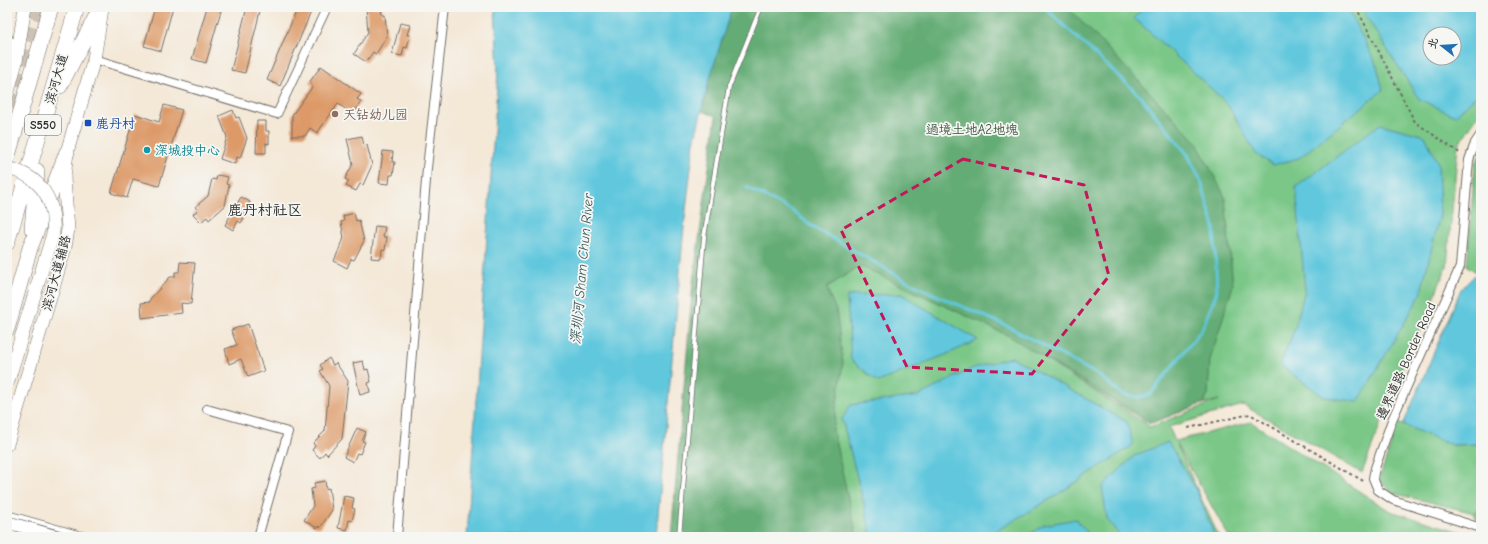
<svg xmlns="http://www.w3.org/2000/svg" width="1488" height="544" viewBox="0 0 1488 544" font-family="'Comic Neue','LXGW WenKai TC',sans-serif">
<rect width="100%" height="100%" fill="#f6f6f2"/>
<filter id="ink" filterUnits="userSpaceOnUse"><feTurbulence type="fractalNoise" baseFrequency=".025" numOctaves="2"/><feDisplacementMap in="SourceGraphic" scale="8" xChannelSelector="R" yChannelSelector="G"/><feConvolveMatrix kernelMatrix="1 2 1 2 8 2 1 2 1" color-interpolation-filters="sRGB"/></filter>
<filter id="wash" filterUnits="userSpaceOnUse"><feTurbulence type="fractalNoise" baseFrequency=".012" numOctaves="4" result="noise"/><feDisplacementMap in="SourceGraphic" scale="16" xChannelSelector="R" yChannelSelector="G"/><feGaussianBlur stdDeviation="0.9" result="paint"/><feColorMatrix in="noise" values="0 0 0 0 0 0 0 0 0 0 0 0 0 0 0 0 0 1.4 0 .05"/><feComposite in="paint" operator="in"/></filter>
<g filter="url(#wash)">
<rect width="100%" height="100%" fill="#f4e8d7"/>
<g fill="#7ac787" stroke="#527959" fill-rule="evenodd">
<path d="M780,7h701v104l-23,34 -11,121 -28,67 -13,25 -44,115 -119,-68 -74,22 6,14 76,-19 139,89 85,25 -1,1h-245l-53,-94 43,94h-524zM1430,34h24v24h-24zM1043,358l106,66 27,-14 43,-10 -69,27z"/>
<path d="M1481,154v121l-14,-9 8,-103z"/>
<path d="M1398,423l54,22 29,-1v65l-7,4 -82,-20 -13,-13z"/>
</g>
<g fill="#63ac74" stroke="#476c50">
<path d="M734,7h332l23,22 107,112 29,56 8,88 -23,75 -2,35 -4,8 -52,20 -143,-87 -149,-70 -33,21 2,7 7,16 7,53 -10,68 24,106h-186l22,-254 23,-167 -14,-5 7,-30 21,-68z"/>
<path d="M1481,509v20l-7,-16z"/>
</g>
<g fill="#60c7dd" stroke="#467984" fill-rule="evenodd">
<path d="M495,7h239l-4,6 -21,68 -15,61 -10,85 -28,310h-189l31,-466z"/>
<path d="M1145,7h202l30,59 6,24 -84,68 -26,7 -17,-11 -30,-52 -92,-84z"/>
<path d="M1368,7h113v84l-26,25 -36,-17 -55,-86zM1430,34h24v24h-24z"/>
<path d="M1380,124l45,12 13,27 2,51 -20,82 -62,106 -34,-5 -44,-32 15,-37 10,-38 -9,-103z"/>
<path d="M1478,272l3,3v169l-29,1 -49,-20 58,-136z"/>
<path d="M901,294l77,46 -26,12 -74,30 -27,-22 -4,-64z"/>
<path d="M1012,357l115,65 6,23 -81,53 -66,39h-115l-5,-25 -24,-93 9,-14 67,-9 55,-28z"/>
<path d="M1168,442l29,49 18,46h-94l-14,-18 -5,-32 32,-31z"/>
<path d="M1076,519l15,18h-65l18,-12z"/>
</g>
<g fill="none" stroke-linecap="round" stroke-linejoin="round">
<path stroke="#60c7dd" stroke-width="3" d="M746,187l47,24 17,14 95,55 24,12 76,33 36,19 59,32 23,19 15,2 12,-2 52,-66 10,-24 5,-14 -3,-64 -13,-46 -13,-26 -48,-59 -96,-89"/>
</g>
<g id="blocks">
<g fill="#dd9a67">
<path d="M155,7h18l-12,44 -17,-5z"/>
<path d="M207,7h15l-16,56 -14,-4z"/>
<path d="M247,7h14l-16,66 -14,-3z"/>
<path d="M298,7h15l-33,79 -13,-6z"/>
<path d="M366,7h15l1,8h3l2,21 -11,18 -3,-2 -7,10 -12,-8 14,-22z"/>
<path d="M400,23l10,2 -3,10h3l-3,13 -3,-1 -2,9 -10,-2z"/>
<path d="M321,66l40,28 -4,5 4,3 -8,12 -15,-10 -21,29 -7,-5 -5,8h-13v-21l21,-29 -4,-3z"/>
<path d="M164,105l18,5 -23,76 -26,-7 -6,19 -16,-5 24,-79 24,8z"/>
<path d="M233,110l3,8 3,-1 8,21 -7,20 -3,-1 -2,7 -15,-5 7,-22 -8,-21z"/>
<path d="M257,121h9v10h3v13l-3,-1v10h-10z"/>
<path d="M362,136l2,10 3,-1 5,20 -9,20 -3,-1 -4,7 -10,-5 3,-5 -4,-2 8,-15 -6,-25z"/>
<path d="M383,151l10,1 -1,10h3l-2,13h-3l-1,9 -10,-1z"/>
<path d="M217,175l11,2 -2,7 3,1 -4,21 -16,14 -2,-3 -6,5 -8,-8 5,-4 -3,-3 13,-11 4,-17 4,1z"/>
<path d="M241,197l9,5 -5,9 2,1 -6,11 -3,-2 -5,9 -8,-5z"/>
<path d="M354,213l2,8 3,-1 5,21 -10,19 -3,-1 -4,9 -13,-7 10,-23 -3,-16 3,-1 -1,-5z"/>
<path d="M375,226l10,1 -2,10h4l-2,13 -3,-1 -1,10 -10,-1z"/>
<path d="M180,262l15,1 -4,41 -10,-1 1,10 -40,5 -1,-15 9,-1v-3l20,-22h5v-5h4z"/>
<path d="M248,324l16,47 -16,6 -7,-18 -12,5 -4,-15 12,-4 -6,-15z"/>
<path d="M329,358l4,7 3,-2 12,18 -6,58 -15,16 -2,-3 -5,6 -8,-8 3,-4 -2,-3 12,-12 4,-45 -9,-15 3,-2 -3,-4z"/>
<path d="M363,361l2,9 3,-1 3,13 -3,1 2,9 -10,3 -7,-32z"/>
<path d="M357,428l9,4 -4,9 3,1 -5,12 -3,-1 -4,9 -9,-5z"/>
<path d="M325,481l1,8 3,-1 3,22 -12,18 -2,-2 -1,2 -13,-8 9,-14 -2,-17 4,-1 -1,-5z"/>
<path d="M344,496l10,2 -2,10 3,1 -3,12 -3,-1 -2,10 -9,-2z"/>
</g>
</g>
</g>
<g filter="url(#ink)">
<use href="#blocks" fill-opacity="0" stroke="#716d67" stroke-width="1"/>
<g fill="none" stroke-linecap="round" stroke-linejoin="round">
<path stroke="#ccc2b5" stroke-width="15" stroke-dasharray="15 8" stroke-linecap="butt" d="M7,107l33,-100"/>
<defs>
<g id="lane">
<path d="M7,513l85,24"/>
<path d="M679,537l25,-300 25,-150 32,-80"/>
</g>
<g id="street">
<path d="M94,59l183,55 50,-107"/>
<path d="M1481,134l-6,9 -6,17 -9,107 -68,153 -17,48 -2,10 5,12 15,10 88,28"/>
<path d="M207,409l81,23 -30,105"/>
<path d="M397,537l30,-369 18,-161"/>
</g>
<g id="secondary">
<path d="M7,40l7,11 2,11"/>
<path d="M7,522l51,15"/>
</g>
<g id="primary">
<path d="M7,95l9,-33 9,-55"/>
<path d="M7,444l58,-197 3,-18 -4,-51 3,-26 27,-93 8,-50"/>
</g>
<g id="highway">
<path d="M60,86l41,-79"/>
<path d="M7,159l44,-152"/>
<path d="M32,229l5,-58"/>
<path d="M7,243l70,-236"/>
<path d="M7,329l23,-81 37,-96"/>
</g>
</defs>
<use href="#lane" stroke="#716d67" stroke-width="5.5"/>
<use href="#street" stroke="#716d67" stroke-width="10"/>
<use href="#secondary" stroke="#716d67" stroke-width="14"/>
<use href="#primary" stroke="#716d67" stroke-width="14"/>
<use href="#highway" stroke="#716d67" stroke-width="16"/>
<g stroke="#716d67" stroke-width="2" stroke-dasharray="3 3" stroke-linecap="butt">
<path d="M1356,7l59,115 46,32"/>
<path d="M1188,428l62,-14 115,68"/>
</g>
<use href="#lane" stroke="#fff" stroke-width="4"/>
<use href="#street" stroke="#fff" stroke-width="8"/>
<use href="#secondary" stroke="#fff" stroke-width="12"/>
<use href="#primary" stroke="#fff" stroke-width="13"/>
<use href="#highway" stroke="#fff" stroke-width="15"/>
<defs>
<path id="primary-bridge" d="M7,168c34,8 49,32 46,66l-46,150"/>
</defs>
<use href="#primary-bridge" stroke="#716d67" stroke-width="14" stroke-linecap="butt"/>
<use href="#primary-bridge" stroke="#fff" stroke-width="13"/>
</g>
</g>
<path fill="none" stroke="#c2185b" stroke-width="3" stroke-dasharray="8 5" stroke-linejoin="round" d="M963,159l121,26 25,91 -77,98 -125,-7 -66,-137z"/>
<circle fill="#8d6e63" stroke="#f6f6f2" stroke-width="1.5" cx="335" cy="114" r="4"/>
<rect fill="#1a4fb4" stroke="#f6f6f2" stroke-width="1.5" x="84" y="119" width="8" height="8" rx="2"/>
<circle fill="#0f9aa8" stroke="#f6f6f2" stroke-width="1.5" cx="147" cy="150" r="4"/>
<g text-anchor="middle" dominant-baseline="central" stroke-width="3.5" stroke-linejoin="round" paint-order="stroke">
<rect fill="#f6f6f2" stroke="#686867" stroke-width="1" x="25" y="115" width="36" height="20" rx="3"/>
<g font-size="12" font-weight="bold" fill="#2b2b2b">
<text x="43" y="125">S550</text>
</g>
<g font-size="13" fill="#2b2b2b" stroke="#f6f6f2">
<text transform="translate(56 79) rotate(-74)">滨河大道</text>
<text transform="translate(56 273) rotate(-75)">滨河大道辅路</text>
<text transform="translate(1406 361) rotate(-66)">邊界道路 Border Road</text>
</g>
<g font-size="13" fill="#785e54" stroke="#f6f6f2" text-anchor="start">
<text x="343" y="114">天钻幼儿园</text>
</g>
<g font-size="13" fill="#164399" stroke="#f6f6f2" text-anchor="start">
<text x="96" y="123">鹿丹村</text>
</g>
<g font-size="13" fill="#435a47" stroke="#f6f6f2">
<text x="972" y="129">過境土地A2地塊</text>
</g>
<g font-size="13" fill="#0d838f" stroke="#f6f6f2" text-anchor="start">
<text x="155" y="150">深城投中心</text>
</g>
<g font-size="14" font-style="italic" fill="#3b5a60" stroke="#f6f6f2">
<text transform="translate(582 269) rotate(-85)">深圳河 Sham Chun River</text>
</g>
<g font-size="15" fill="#2b2b2b" stroke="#f6f6f2">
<text x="265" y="210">鹿丹村社区</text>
</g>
</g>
<rect width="1488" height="544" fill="none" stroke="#f6f6f2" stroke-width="24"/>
<g transform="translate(1442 46) rotate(287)"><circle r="19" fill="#f6f6f2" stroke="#a5a5a2"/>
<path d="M0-3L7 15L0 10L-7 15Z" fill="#1f6fb2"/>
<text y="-6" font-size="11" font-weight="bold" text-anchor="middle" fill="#2b2b2b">北</text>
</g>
</svg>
